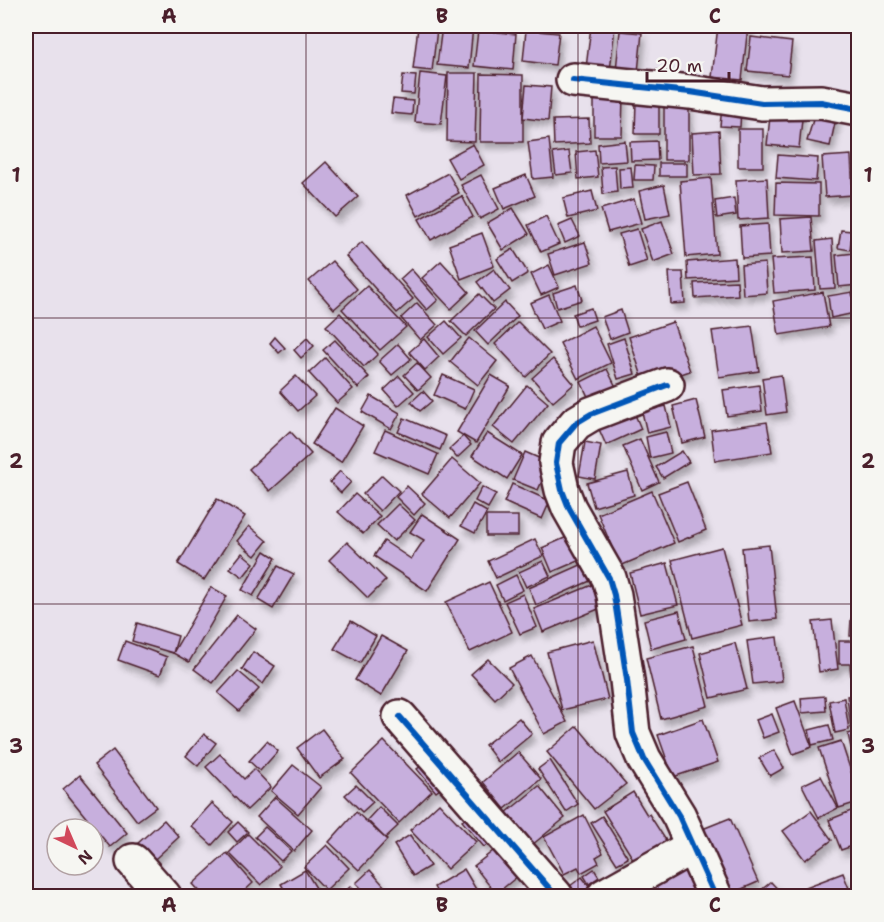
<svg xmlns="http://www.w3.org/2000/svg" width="884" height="922" viewBox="0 0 884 922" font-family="'Shantell Sans',sans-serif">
<defs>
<filter id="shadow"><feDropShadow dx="3.5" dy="6" stdDeviation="3" flood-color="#0004"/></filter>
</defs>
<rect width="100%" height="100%" fill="#e8e1ec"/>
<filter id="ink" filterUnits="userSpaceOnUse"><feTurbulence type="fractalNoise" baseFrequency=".0167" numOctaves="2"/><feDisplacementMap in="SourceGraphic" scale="12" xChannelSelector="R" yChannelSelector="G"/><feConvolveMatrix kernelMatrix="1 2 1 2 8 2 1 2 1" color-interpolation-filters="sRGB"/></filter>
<g filter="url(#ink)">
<g fill="#c7afdd" stroke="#4a1f2b" stroke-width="1.5" filter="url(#shadow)">
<path d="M442,26h31l-4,42 -32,-3z"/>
<path d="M591,26l24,1 -5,44 -24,-3z"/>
<path d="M718,26h30l-6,54 -30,-3z"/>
<path d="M418,27l19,2 -5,42 -19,-2z"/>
<path d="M478,30l38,4 -3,36 -39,-4z"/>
<path d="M526,30l33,3 -4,32 -32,-4z"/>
<path d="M620,31l22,2 -4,39 -22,-2z"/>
<path d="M751,37l41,5 -4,33 -41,-4z"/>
<path d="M420,73l27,3 -6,48 -26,-2z"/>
<path d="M448,73h29l-2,69 -28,-1z"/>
<path d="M481,74l42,1v67h-43z"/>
<path d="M403,75l13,1 -2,18 -13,-1z"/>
<path d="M526,85l25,2 -3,34 -25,-3z"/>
<path d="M594,94h29l-1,42h-28z"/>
<path d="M393,99l20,2 -1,14 -21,-2z"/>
<path d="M636,101h23v33h-24z"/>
<rect x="664" y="105" width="25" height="55"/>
<path d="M722,107l19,2 -1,18 -20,-1z"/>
<path d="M771,107l32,3 -4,38 -32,-3z"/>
<path d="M816,109l21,5 -7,32 -23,-5z"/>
<path d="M589,119l1,24 -36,2 -1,-25z"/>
<rect x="738" y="129" width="25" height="38"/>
<path d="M719,131l2,43 -27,1 -2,-42z"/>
<path d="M549,139l4,38 -20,2 -5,-37z"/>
<path d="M625,141l2,20 -28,2 -1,-19z"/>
<path d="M657,141l1,19 -27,1 -1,-19z"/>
<path d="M473,144l11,21 -25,14 -12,-21z"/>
<path d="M595,150l3,27 -20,2 -2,-27z"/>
<path d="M569,151l3,22 -16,2 -3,-22z"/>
<path d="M778,155l40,3 -2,23 -40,-3z"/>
<path d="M851,155l2,40 -28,2 -3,-40z"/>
<path d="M326,162l32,35 -23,20 -32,-34z"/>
<rect x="659" y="163" width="28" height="13"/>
<path d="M635,165l19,1 -1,14h-19z"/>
<path d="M615,166l2,26 -14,2 -2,-27z"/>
<path d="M631,167l2,21 -13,1 -1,-21z"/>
<path d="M448,173l11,20 -41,23 -11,-21z"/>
<path d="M481,175l18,34 -19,10 -19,-34z"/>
<path d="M526,175l9,21 -31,13 -9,-21z"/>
<path d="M711,178l6,76 -31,3 -6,-76z"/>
<path d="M767,178l2,40 -31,2 -2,-40z"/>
<path d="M776,183l43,1v32l-44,-1z"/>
<path d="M664,185l6,29 -25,5 -6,-28z"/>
<path d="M592,191l5,20 -29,7 -5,-20z"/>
<path d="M462,196l11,21 -42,23 -12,-21z"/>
<path d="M734,198l2,17 -19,3 -2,-17z"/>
<path d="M634,199l7,24 -33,9 -7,-23z"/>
<path d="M513,208l16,26 -26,16 -16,-27z"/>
<path d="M546,216l13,28 -18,8 -13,-27z"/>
<path d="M811,217l3,34 -32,2 -2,-34z"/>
<path d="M572,220l8,16 -15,7 -7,-17z"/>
<path d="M662,221l12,33 -21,8 -12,-33z"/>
<path d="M768,224l2,32 -28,2 -2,-32z"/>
<path d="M637,229l10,32 -18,6 -10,-33z"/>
<path d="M841,230l11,1 -2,19 -12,-2z"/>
<path d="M482,233l12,33 -33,13 -12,-34z"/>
<path d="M832,239l3,49 -15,1 -4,-48z"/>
<path d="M362,242l51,57 -16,14 -51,-57z"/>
<path d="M585,242l7,21 -37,12 -7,-21z"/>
<path d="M513,249l15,24 -16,10 -15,-24z"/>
<path d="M855,253l3,32 -19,2 -3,-32z"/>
<path d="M813,257l2,33 -41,3 -3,-34z"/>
<path d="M735,258l1,19 -48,3 -1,-18z"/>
<path d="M332,261l25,28 -23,20 -25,-28z"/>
<path d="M441,261l28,31 -18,17 -29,-31z"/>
<path d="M765,263l2,30 -24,2 -2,-30z"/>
<path d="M549,265l10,22 -18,8 -10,-21z"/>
<path d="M411,269l27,31 -11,10 -27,-31z"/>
<path d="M494,269l16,21 -17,13 -16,-21z"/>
<path d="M669,272h14l2,31 -14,1z"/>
<path d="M737,281l1,14 -43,3 -1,-15z"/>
<path d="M577,285l5,15 -25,8 -4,-15z"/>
<path d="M367,286l39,41 -26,23 -38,-41z"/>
<path d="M823,292l6,35 -50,8 -6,-34z"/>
<path d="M852,292l3,21 -24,5 -3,-22z"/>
<path d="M479,294l15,15 -28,27 -15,-15z"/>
<path d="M549,295l11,26 -18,8 -12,-26z"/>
<path d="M505,302l13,14 -30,29 -13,-14z"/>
<path d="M417,303l20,22 -17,15 -19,-22z"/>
<path d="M591,308l4,12 -18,6 -4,-12z"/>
<path d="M621,310l7,22 -18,7 -8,-22z"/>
<path d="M340,313l38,41 -14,13 -38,-41z"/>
<path d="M446,321l15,17 -18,16 -15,-17z"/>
<path d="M518,322l32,32 -24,23 -31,-33z"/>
<path d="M673,322l17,49 -45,15 -16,-49z"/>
<path d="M593,326l18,37 -33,16 -18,-36z"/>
<path d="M752,326l7,45 -40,6 -7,-46z"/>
<path d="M275,337l10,11 -6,5 -9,-10z"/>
<path d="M307,338l7,8 -13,12 -7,-8z"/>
<path d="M469,338l28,23 -19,24 -28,-23z"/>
<path d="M624,338l11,36 -17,5 -11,-35z"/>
<path d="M424,339l15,18 -14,13 -16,-18z"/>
<path d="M335,340l34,37 -11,11 -35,-38z"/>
<path d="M398,344l13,15 -19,16 -13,-14z"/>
<path d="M325,358l28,31 -16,14 -28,-30z"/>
<path d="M553,359l21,25 -21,18 -21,-24z"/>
<path d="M417,363l14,15 -13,12 -14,-15z"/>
<path d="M607,369l13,26 -27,12 -12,-25z"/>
<path d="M443,375l31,14 -9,20 -31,-14z"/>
<path d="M491,375l19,11 -34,57 -19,-11z"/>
<path d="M781,375l5,37 -19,3 -5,-37z"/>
<path d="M296,376l19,20 -17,15 -18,-20z"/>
<path d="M399,376l15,16 -16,14 -14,-16z"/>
<path d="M527,385l21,18 -34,41 -21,-17z"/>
<path d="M759,385l3,26 -35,5 -4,-26z"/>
<path d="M423,391l9,10 -12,10 -9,-9z"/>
<path d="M371,396l29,17 -9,16 -29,-17z"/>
<path d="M696,400l9,37 -23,6 -9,-37z"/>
<path d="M666,406l5,21 -24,6 -5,-21z"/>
<path d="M335,408l28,18 -22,36 -29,-18z"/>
<path d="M634,412l7,17 -35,16 -8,-18z"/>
<path d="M404,418l42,18 -6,14 -42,-18z"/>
<path d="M767,422l5,30 -57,9 -4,-31z"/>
<path d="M385,430l53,24 -9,20 -54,-23z"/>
<path d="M290,431l21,23 -41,37 -21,-22z"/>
<path d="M666,432l5,21 -21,5 -4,-21z"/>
<path d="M487,433l35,22 -15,24 -35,-23z"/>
<path d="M463,436l8,9 -14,13 -8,-9z"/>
<path d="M640,439l19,43 -17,8 -19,-44z"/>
<path d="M585,442l16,3 -6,34 -16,-3z"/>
<path d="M682,451l7,11 -26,16 -7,-11z"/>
<path d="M525,452l25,11 -12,27 -25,-10z"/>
<path d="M452,459l28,24 -30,35 -28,-24z"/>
<path d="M340,471l11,11 -10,11 -11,-11z"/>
<path d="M628,472l6,23 -40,12 -7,-24z"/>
<path d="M382,475l17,16 -19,20 -17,-17z"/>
<path d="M687,482l19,48 -28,12 -20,-49z"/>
<path d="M512,484l38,17 -8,18 -38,-17z"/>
<path d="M407,486l18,17 -11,12 -18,-18z"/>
<path d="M482,487l14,7 -8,14 -13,-7z"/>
<path d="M652,491l22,52 -54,23 -22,-52z"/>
<path d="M355,494l25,22 -17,18 -25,-22z"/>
<path d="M217,499l28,17 -41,64 -26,-16z"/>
<path d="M398,504l17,16 -21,21 -17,-16z"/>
<path d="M473,504l14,8 -12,21 -14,-7z"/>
<path d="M422,514l38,25 -33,52 -53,-35 10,-15 27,18 13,-19 -14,-8z"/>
<rect x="486" y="516" width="32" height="20"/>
<path d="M249,526l18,15 -12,15 -18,-15z"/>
<path d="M576,533l11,24 -35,15 -10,-24z"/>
<path d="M535,539l8,17 -47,22 -8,-17z"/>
<path d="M347,542l39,38 -18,18 -39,-38z"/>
<path d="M769,545l8,74 -28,3 -7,-74z"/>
<path d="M722,547l20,78 -50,13 -20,-78z"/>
<path d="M265,551l11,7 -23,38 -11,-6z"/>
<path d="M242,553l12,10 -11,14 -13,-9z"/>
<path d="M592,560l7,17 -63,28 -7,-17z"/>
<path d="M543,561l7,15 -24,11 -7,-15z"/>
<path d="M667,563l11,42 -38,9 -10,-41z"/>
<path d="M278,566l16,8 -21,35 -15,-9z"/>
<path d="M516,575l7,15 -20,10 -7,-15z"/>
<path d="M604,580l9,23 -70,29 -9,-23z"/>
<path d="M489,582l23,50 -42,20 -24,-50z"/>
<path d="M211,587l16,9 -38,66 -16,-9z"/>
<path d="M523,594l14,33 -17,7 -15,-32z"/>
<path d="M679,611l7,28 -35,10 -7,-29z"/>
<path d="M237,615l19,14 -43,54 -19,-14z"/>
<path d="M851,619l7,1v16h-8z"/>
<path d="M832,620l6,49 -19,3 -6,-50z"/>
<path d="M351,621l25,15 -16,27 -26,-14z"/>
<path d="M137,623l41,13 -5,17 -41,-12z"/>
<path d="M381,636l27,15 -27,45 -26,-16z"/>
<path d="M777,637l5,44 -29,3 -6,-43z"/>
<path d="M593,640l15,59 -46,11 -15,-58z"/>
<path d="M125,641l42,16 -7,18 -42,-15z"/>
<path d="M839,641h19v36h-7l-1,-13h-11z"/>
<path d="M735,643l12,46 -36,9 -11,-45z"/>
<path d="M693,646l15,60 -47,13 -15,-61z"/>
<path d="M253,652l22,14 -12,18 -21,-15z"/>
<path d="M532,656l35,66 -23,12 -35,-66z"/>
<path d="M488,659l24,24 -17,16 -24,-25z"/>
<path d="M238,671l21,18 -20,22 -21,-18z"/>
<path d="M858,685v42l-7,1 -4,-32 9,-1 -1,-9z"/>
<path d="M825,696l1,15 -24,2 -1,-15z"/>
<path d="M844,698l5,32 -14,3 -6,-32z"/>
<path d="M795,701l17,46 -19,7 -17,-46z"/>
<path d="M772,714l7,18 -16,6 -7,-18z"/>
<path d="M519,718l13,16 -34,28 -13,-17z"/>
<path d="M703,719l15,43 -45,15 -15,-42z"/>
<path d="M829,725l4,15 -21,5 -3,-15z"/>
<path d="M577,726l49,58 -32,25 -47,-57z"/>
<path d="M322,729l23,30 -26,19 -22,-30z"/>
<path d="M858,731v15l-7,2 -3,-14z"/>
<path d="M204,734l12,9 -18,23 -12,-10z"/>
<path d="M267,741l11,10 -18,20 -11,-10z"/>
<path d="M384,741l48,50 -33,32 -48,-50z"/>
<path d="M841,741l17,52v9l-19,6 -20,-60z"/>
<path d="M113,750l43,57 -19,14 -43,-56z"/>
<path d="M774,750l10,18 -14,8 -11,-18z"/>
<path d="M518,752l23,27 -36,30 -22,-27z"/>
<path d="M220,754l24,25 10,-10 17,18 -24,23 -41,-43z"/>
<path d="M550,760l28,44 -12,8 -28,-43z"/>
<path d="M427,762l18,23 -9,7 -19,-23z"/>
<path d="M293,765l28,22 -23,27 -27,-23z"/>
<path d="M80,775l47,58 -17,14 -47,-58z"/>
<path d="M821,776l17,32 -19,10 -17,-33z"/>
<path d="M356,785l17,17 -11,10 -17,-17z"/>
<path d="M539,786l26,32 -33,27 -26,-32z"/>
<path d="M633,792l14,23 2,-1 18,28 -32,20 -32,-51z"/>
<path d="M275,797l37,33 -18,21 -37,-34z"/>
<path d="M212,803l21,19 -21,23 -21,-19z"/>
<path d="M439,803l37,39 -29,27 -37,-39z"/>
<path d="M379,807l19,19 -13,12 -18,-18z"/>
<path d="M858,808v36l-17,6 -12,-30z"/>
<path d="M811,811l21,29 -27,20 -22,-29z"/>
<path d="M356,812l31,28 -28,30 -30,-28z"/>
<path d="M471,815l21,26 -8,6 -22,-26z"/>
<path d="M584,815l19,38 -7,4 3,6 -18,10 -3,-6 -14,7 -20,-37z"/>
<path d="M602,816l26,42 -11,6 -26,-41z"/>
<path d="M730,818l28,64 -30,13 -28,-65z"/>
<path d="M164,820l15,17 -34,31 -16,-17z"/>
<path d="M238,822l10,10 -11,10 -9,-10z"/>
<path d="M265,827l26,24 -10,10 -26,-24z"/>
<path d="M248,834l32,32 -19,19 -32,-32z"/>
<path d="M410,835l20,31 -17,10 -19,-31z"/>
<path d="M502,844l22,27 -28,23 -22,-28z"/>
<path d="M327,845l22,23 -23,22 -22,-23z"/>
<path d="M227,853l26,30 -14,13h-35l-11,-12z"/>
<path d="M679,861l19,30 -9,5h-63z"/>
<path d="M464,869l16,27h-41l-5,-9z"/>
<path d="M594,869l5,8 -10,7 -5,-8z"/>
<path d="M305,870l16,26h-33l-7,-12z"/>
<path d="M370,870l23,26h-24l-13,-13z"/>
<path d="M843,873l9,23h-61l-1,-3z"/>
<path d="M582,877l11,14 -8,5h-6l-9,-10z"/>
<path d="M771,882l13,14h-28l-1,-1z"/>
<path d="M351,886l10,10h-21z"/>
</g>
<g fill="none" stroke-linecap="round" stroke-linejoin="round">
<defs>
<g id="street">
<path d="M573,80l117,12 72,11 59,-1 37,7"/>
<path d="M667,385l-76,29 -15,9 -17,20 -3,20 6,27 7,18 40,70 5,17 13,85 6,53 11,26 35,57 36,80"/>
<path d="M400,717l156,179"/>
<path d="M133,861l31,35"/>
<path d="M604,896l89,-50"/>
</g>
</defs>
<use href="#street" stroke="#4a1f2b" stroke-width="38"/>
<use href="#street" stroke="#f6f6f2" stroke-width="33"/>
<defs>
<g id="cycleway">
<path d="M573,80l117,12 72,11 59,-1 37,7"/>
<path d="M667,385l-76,29 -15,9 -17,20 -3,20 6,27 7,18 40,70 5,17 13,85 6,53 11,26 35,57 36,80"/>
<path d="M400,717l156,179"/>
</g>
</defs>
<use href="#cycleway" stroke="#f6f6f2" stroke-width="10"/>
<use href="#cycleway" stroke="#0057b8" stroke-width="6"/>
</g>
</g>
<path fill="none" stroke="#4a1f2b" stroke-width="1.5" stroke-opacity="0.55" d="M306,26v870M578,26v870M26,318h832M26,604h832"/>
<rect width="884" height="922" fill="none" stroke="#f6f6f2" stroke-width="66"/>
<g transform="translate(75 847) rotate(136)"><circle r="28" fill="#f6f6f2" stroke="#b1a0a2" stroke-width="1.5"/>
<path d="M0-4.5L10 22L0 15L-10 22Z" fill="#d1495b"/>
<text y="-9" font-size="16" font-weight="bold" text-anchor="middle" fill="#4a1f2b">N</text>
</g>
<path d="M647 72v9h82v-9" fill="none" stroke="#4a1f2b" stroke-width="3"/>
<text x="656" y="72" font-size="18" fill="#4a1f2b" stroke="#f6f6f2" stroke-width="4.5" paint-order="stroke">20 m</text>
<rect x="33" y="33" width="818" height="856" fill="none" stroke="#4a1f2b" stroke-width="2"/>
<g font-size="20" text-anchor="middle" font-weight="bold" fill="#4a1f2b">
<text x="169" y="23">A</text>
<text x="442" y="23">B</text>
<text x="715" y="23">C</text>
<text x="16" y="182">1</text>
<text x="868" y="182">1</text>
<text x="16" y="468">2</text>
<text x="868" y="468">2</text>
<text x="16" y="753">3</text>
<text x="868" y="753">3</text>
<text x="169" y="912">A</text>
<text x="442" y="912">B</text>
<text x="715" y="912">C</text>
</g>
</svg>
